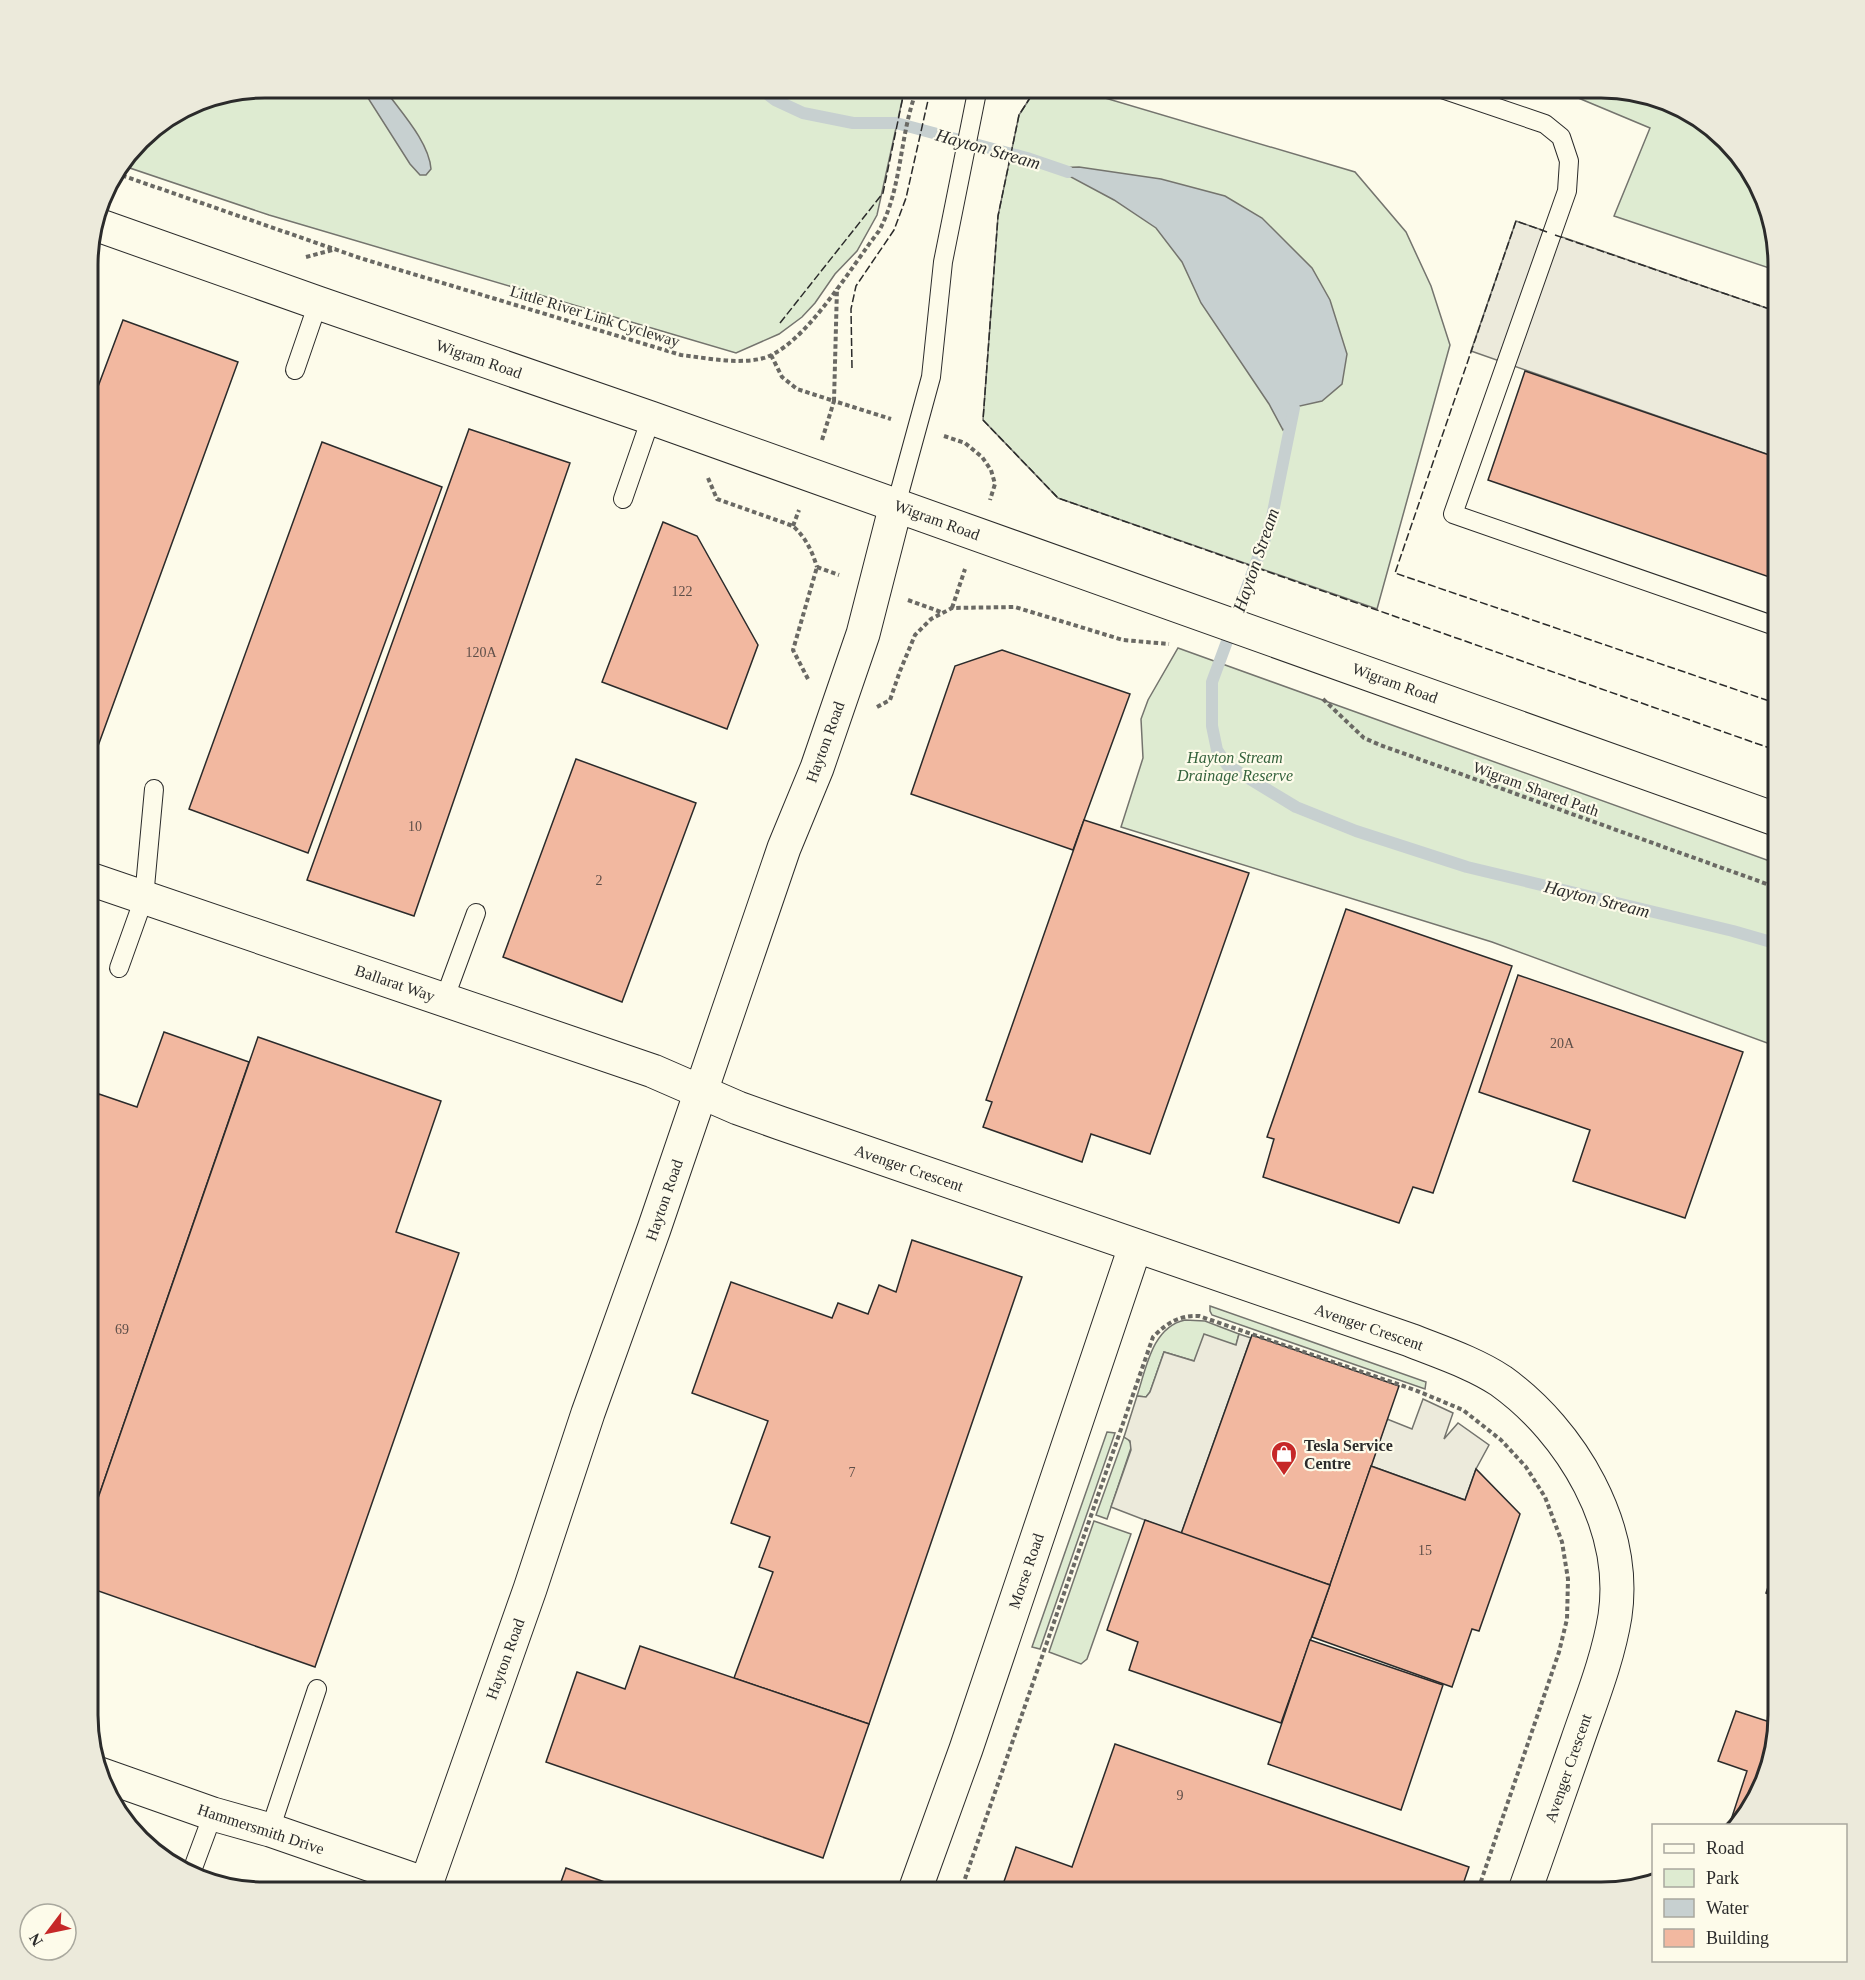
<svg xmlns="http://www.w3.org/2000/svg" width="1865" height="1980" viewBox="0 0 1865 1980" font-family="'Times New Roman',serif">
<rect width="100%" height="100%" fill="#fdfbea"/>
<g fill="#deebd1" stroke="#74746e" stroke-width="1.5">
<path d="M265,87h640l-28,128 -20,36 -22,23 -20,29 -13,14 -23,17 -43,19 -467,-138 -148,-50 26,-34 50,-31z"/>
<path d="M1037,87h31l287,85 51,60 25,54 19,59 -73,264 -319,-111 -75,-78 15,-204 21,-101z"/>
<path d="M1552,87h60l67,18 62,51 27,51 10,64 -164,-55 36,-88z"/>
<path d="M1178,648l600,216v183l-286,-105 -371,-115 22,-69 -2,-39 7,-19z"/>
<path d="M1210,1306l216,76 -1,7 -213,-74 -2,-4z"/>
<path d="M1185,1320l20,1 34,13 -3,11 -42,16 -30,-9 -14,40 -4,5 -9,-1c9,-27 15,-69 48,-76z"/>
<path d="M1107,1432l8,1 -75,216 -8,-2z"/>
<path d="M1124,1437l4,2 4,6 -25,74 -11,-4z"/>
<path d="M1094,1521l37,13 -44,125 -6,5 -32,-12z"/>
</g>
<g fill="#eceadb" stroke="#74746e" stroke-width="1.5">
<path d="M1516,221l262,91v146l-307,-107z"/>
<path d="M1204,1334l32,11 3,-11 12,4 -70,196 -70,-27 20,-57 -1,-9 -6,-4 13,-41 9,1 4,-5 14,-40 30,9z"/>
<path d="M1423,1399l30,14 -9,26 14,-16 31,22 -13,24 -11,31 -94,-34 16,-47 25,10z"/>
</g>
<g fill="#c7d0d0" stroke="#74746e" stroke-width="1.5">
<path d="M361,87h22c16,23 46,54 48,82l-5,6h-6l-10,-11z"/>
<path d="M1079,167l82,12 64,17 37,22 50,50 18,32 17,54 -5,30 -20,17 -27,6 -3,16 -9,7 -14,-26 -68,-101 -19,-41 -26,-34 -42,-28 -60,-32z"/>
</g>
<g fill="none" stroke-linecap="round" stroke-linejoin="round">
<g stroke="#c7d0d0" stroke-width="12">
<path d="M758,87l17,13 28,13 50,10h43l131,35 41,14"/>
<path d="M1294,408l-23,114 -59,160v44l5,24 10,15 69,42 60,24 111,36 266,64 45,13"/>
</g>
</g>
<g fill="#f2b8a0" stroke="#2b2b2b" stroke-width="1.5">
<path d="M123,320l115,42 -140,384 -11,-4v-326z"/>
<path d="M1525,371l253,87v122l-290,-100z"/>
<path d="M469,429l101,34 -156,453 -107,-36z"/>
<path d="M322,442l120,45 -134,366 -119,-44z"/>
<path d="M663,522l34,14 61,109 -31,84 -125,-47z"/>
<path d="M1002,650l128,44 -57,156 -162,-56 44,-128z"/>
<path d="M576,759l120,44 -74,199 -119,-45z"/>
<path d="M1084,820l165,53 -99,281 -59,-20 -9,28 -99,-35 9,-25 -6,-2z"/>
<path d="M1346,909l166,57 -79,227 -20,-6 -14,36 -136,-46 11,-38 -7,-2z"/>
<path d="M1518,975l225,77 -58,166 -112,-37 17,-51 -111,-38z"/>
<path d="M164,1032l85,30 -162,468v-401l12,-35 38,13z"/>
<path d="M258,1037l183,64 -45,131 63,21 -144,414 -228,-80v-57z"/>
<path d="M912,1240l110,37 -153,447 -135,-46 39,-106 -14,-5 11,-30 -39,-14 37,-102 -76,-28 39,-111 101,36 6,-15 30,11 11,-29 17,7z"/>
<path d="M1252,1335l147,51 -69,199 -149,-51z"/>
<path d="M1371,1466l94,34 11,-31 44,45 -41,117 -7,-2 -20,58 -140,-50z"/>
<path d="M1145,1520l185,65 -49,138 -152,-53 9,-28 -31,-12z"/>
<path d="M1778,1557v41l-12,-5z"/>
<path d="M1310,1640l133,45 -42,125 -133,-46z"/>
<path d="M640,1646l229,78 -46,134 -277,-96 31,-90 48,17z"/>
<path d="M1736,1711l40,13 -16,70 -26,32h-5l18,-55 -29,-10z"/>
<path d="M1115,1744l354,123 -9,26h-460l16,-46 56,20z"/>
<path d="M566,1868l69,25h-78z"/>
</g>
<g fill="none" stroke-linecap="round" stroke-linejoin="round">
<defs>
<g id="service">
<path d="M1436,87l109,37 16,13 8,24 -2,30 -114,323 325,113"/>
<path d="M295,370l23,-67"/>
<path d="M623,499l28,-81"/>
<path d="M896,505l35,-128 12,-115 35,-175"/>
<path d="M119,968l25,-70 10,-109"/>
<path d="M444,1000l32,-87"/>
<path d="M270,1830l47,-141"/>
<path d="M190,1876l23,-62"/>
</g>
<g id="minor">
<path d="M87,878l566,193 85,37 42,15 630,217c30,12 64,23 91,41 71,51 127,146 114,235 -7,43 -24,85 -38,126 -18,51 -35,101 -53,151"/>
<path d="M97,1773l116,41 57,16 156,54"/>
<path d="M914,1893l52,-144 169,-502"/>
</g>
<path id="tertiary" d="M423,1893l107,-304 58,-176 66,-184 130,-381 33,-80 46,-134 33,-129"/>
<path id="secondary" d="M95,224l223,79 333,115 1127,402"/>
</defs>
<use href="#service" stroke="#2b2b2b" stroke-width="20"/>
<use href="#minor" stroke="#2b2b2b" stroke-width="35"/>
<use href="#tertiary" stroke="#2b2b2b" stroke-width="35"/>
<use href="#secondary" stroke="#2b2b2b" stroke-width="35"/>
<g stroke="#6a6964" stroke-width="4" stroke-dasharray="4.5 3" stroke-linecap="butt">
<path d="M115,173l245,85 321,97c26,3 54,9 79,4 43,-9 92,-94 119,-128 24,-44 20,-98 39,-144"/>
<path d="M306,257l30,-8"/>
<path d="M771,355l11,22 15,12 37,12 3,-113"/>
<path d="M944,436l21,7 17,14 9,13 4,14 -5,16"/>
<path d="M822,440l12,-39 57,18"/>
<path d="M708,478l9,21 76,27c13,12 19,25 24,41"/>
<path d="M793,526l6,-16"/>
<path d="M817,567l22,8"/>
<path d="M908,600l33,12"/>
<path d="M952,608l13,-39"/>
<path d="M808,679l-15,-29 24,-83"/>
<path d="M1323,699l41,39 16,7 398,143"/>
<path d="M877,707l13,-7 10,-29 15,-36 16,-16 21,-11 63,-1 108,33 46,4"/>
<path d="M960,1893l193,-556c14,-14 26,-22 46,-21l216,74 48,20 38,30 25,27 19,30 17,45 6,37 -1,40 -8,33 -82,241"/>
</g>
<use href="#service" stroke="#fdfbea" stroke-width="18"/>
<use href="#minor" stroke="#fdfbea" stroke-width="33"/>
<use href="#tertiary" stroke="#fdfbea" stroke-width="33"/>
<use href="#secondary" stroke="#fdfbea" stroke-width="33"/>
<g stroke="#2b2b2b" stroke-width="1.5" stroke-dasharray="8 3" stroke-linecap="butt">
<path d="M1037,87l-18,28 -21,101 -15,204 75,78 720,253"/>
<path d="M1547,232l-31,-11 -121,352 383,131"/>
<path d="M1555,235l223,77"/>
<path d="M780,323l103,-130 22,-106"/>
<path d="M852,368l-1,-59 5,-23 38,-56 12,-32 25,-111"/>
</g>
</g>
<defs>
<symbol id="shop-pin" viewBox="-11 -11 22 30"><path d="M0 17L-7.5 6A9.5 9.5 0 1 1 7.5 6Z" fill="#c62828" stroke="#fdfbea"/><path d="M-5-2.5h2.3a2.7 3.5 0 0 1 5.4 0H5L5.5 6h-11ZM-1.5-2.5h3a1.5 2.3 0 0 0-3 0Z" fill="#fff"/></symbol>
</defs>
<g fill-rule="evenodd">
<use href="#shop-pin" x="1269" y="1439" width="30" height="40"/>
</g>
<g text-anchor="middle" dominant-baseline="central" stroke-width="4.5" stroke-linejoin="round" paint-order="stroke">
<g font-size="14" fill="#5d4e48">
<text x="682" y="591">122</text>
<text x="481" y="652">120A</text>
<text x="415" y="826">10</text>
<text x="599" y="880">2</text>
<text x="1562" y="1043">20A</text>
<text x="122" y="1329">69</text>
<text x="852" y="1472">7</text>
<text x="1425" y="1550">15</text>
<text x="1180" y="1795">9</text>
</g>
<g font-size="16" fill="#2b2b2b" stroke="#fdfbea">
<text transform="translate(595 316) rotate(17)">Little River Link Cycleway</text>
<text transform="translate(479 359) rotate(19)">Wigram Road</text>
<text transform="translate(937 520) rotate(20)">Wigram Road</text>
<text transform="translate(1395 683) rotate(20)">Wigram Road</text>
<text transform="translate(825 742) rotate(-70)">Hayton Road</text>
<text transform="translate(1536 789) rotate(20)">Wigram Shared Path</text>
<text transform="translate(395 983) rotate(19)">Ballarat Way</text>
<text transform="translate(909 1168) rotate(19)">Avenger Crescent</text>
<text transform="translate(664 1200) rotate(-71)">Hayton Road</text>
<text transform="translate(1369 1327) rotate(19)">Avenger Crescent</text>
<text transform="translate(1026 1571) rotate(-71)">Morse Road</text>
<text transform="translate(505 1659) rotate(-70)">Hayton Road</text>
<text transform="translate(1568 1768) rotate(-71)">Avenger Crescent</text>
<text transform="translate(261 1829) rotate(18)">Hammersmith Drive</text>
</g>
<g font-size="16" font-style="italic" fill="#34623c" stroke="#fdfbea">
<text x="1235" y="757">Hayton Stream<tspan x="1235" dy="18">Drainage Reserve</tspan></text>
</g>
<g font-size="16" font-weight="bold" fill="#2b2b2b" stroke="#fdfbea" text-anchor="start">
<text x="1304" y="1445">Tesla Service<tspan x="1304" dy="18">Centre</tspan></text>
</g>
<g font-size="18" font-style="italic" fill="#2b2b2b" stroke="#fdfbea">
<text transform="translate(988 149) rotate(16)">Hayton Stream</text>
<text transform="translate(1256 560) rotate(-71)">Hayton Stream</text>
<text transform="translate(1597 899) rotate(14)">Hayton Stream</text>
</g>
</g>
<path d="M0 0H1865V1980H0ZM265 98H1601A167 167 0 0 1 1768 265V1715A167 167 0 0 1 1601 1882H265A167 167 0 0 1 98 1715V265A167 167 0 0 1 265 98Z" fill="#eceadb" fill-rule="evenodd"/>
<path fill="none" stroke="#2b2b2b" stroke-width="3" d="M265 98H1601A167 167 0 0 1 1768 265V1715A167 167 0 0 1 1601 1882H265A167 167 0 0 1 98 1715V265A167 167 0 0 1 265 98Z"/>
<rect x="1652" y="1824" width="195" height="138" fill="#fdfbea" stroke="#a9a89e" stroke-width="1.5"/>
<rect x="1664" y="1844" width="30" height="9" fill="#fdfbea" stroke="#a9a89e" stroke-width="1.5"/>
<text x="1706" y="1854" font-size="18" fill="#2b2b2b">Road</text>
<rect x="1664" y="1869" width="30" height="18" fill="#deebd1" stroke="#a9a89e" stroke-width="1.5"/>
<text x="1706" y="1884" font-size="18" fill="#2b2b2b">Park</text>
<rect x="1664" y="1899" width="30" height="18" fill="#c7d0d0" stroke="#a9a89e" stroke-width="1.5"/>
<text x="1706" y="1914" font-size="18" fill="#2b2b2b">Water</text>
<rect x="1664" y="1929" width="30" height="18" fill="#f2b8a0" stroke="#a9a89e" stroke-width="1.5"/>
<text x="1706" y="1944" font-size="18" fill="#2b2b2b">Building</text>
<g transform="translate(48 1932) rotate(238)"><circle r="28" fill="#fdfbea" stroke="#a9a89e" stroke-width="1.5"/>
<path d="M0-4.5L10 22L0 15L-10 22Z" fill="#c62828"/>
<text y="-9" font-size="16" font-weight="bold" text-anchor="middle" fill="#2b2b2b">N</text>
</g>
</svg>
